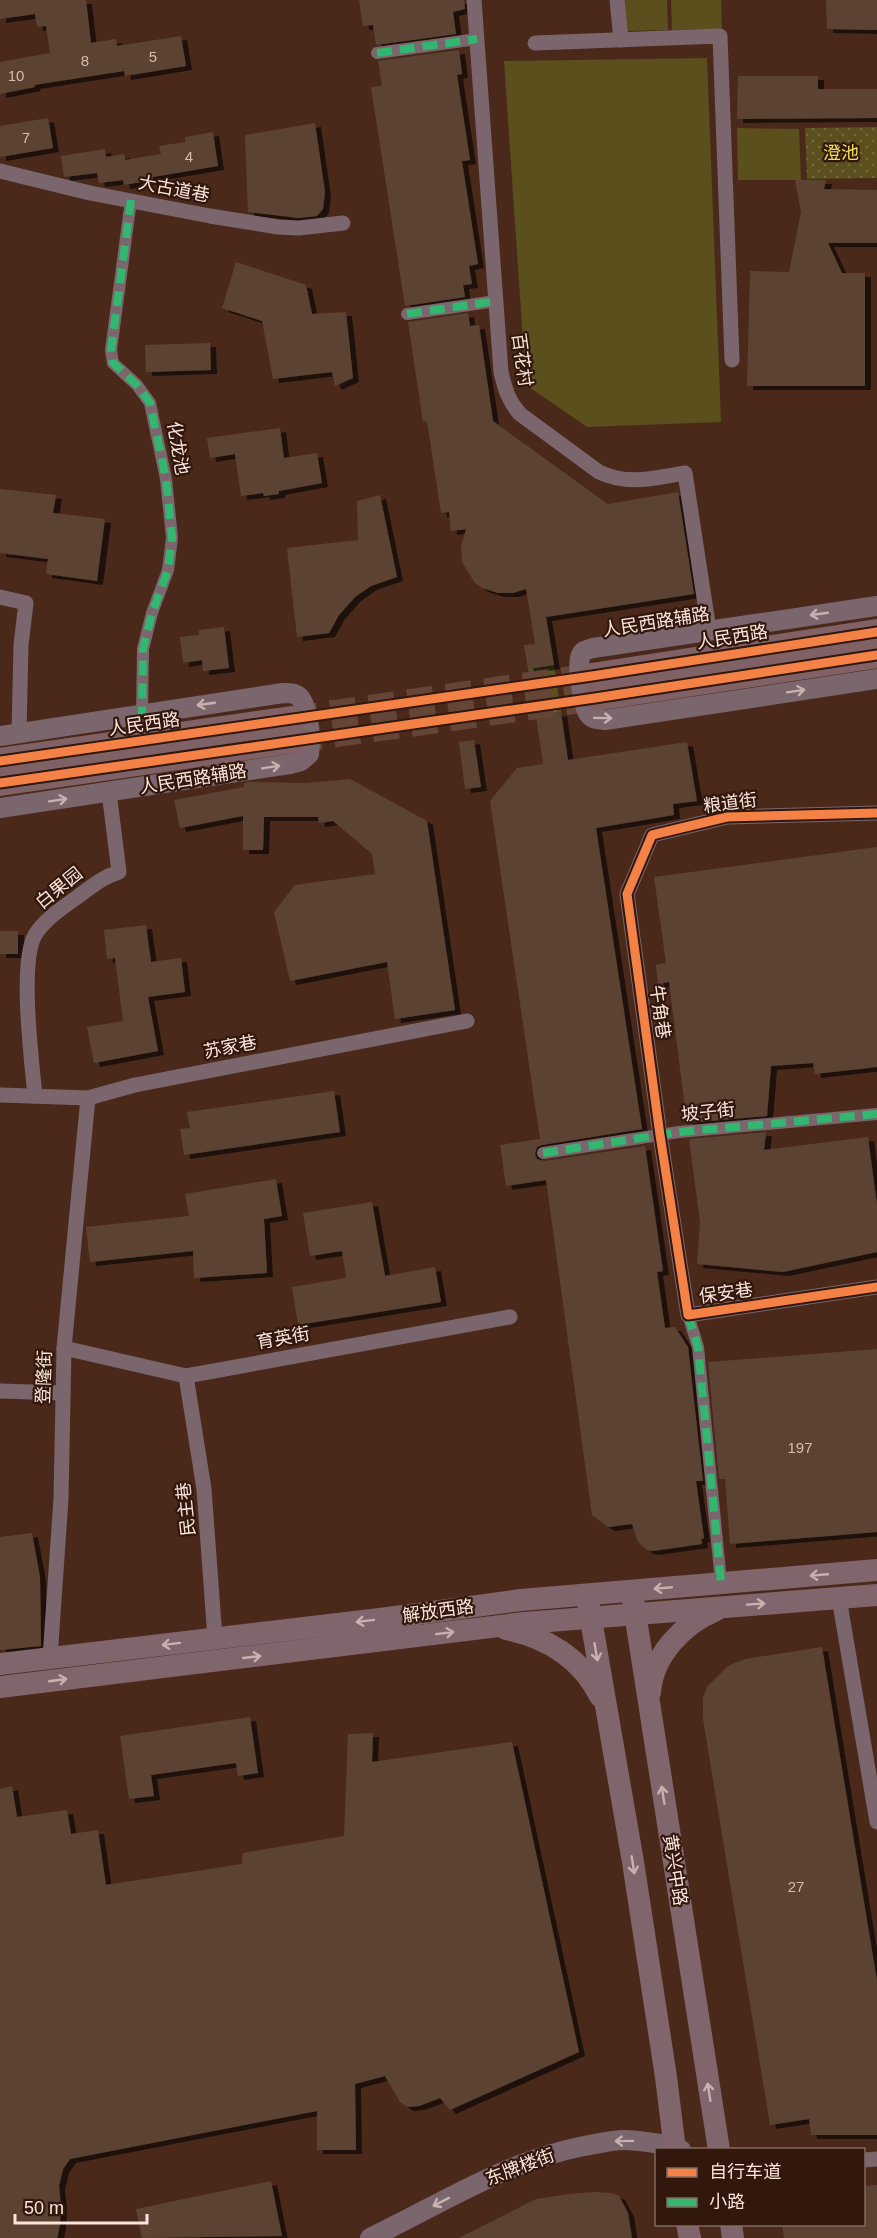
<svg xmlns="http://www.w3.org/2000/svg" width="877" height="2238" viewBox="0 0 877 2238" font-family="Helvetica,'Noto Sans SC',sans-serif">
<defs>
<pattern id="park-dots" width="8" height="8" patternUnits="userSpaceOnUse" patternTransform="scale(1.5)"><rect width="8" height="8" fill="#5a4f1d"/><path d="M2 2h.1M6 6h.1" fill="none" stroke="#73683d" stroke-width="1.8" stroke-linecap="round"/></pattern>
<filter id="shadow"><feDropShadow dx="6" dy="4" stdDeviation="0" flood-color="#0009"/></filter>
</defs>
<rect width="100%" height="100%" fill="#4a291a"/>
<g fill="url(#park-dots)">
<path d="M877,127v51l-70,1 -2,-51z"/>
<path d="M554,665l7,47 -25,4 -8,-47z"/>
</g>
<g fill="#5a4f1d">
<path d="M619,0h48l1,30 -47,1z"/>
<path d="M671,0h50l1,29 -50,1z"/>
<path d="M707,58l14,364 -134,5 -61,-42 -22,-324z"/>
<path d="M737,128l62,1 2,51h-63z"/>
</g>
<g fill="#5b4333" filter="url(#shadow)">
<path d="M0,0h86l5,43 25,-4 1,7 64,-10 5,30 -61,10 -1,-5 -90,14 1,2 -35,7v-32l50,-9 -4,-27 -9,1 -2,-13 -35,5z"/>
<path d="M359,0h105l1,9 -12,3 3,22 -80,11 -3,-20 -10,1z"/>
<path d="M826,0h51v30l-50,-1z"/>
<path d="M459,50l3,24 -5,1 13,85 -8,1 16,103 -9,2 3,18 -9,1 2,12 -60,9 -34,-219 11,-1 -4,-25z"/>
<path d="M738,76h80v13h59v29l-140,1z"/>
<path d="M48,118l5,30 -53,9v-31z"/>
<path d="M315,123l10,69 -2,17 -6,7 -18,2 -51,-6 -3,-77z"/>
<path d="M213,132l5,34 -65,11v3l-29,5 -1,-5 -24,3 -2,-10 -33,4 -3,-21 44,-7 1,8 18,-3 1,6 36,-6 -2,-8 26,-4v-5z"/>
<path d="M795,180h31l-2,9 53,1v53h-49l14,30h23v113h-118l3,-115 39,1 12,-60z"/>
<path d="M236,262l70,23 6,29 34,-2 7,66 -18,8 -3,-14 -59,7 -11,-58 -40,-13z"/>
<path d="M468,313l2,13 9,-1 14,96 115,83 70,-12 16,102 -148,23 8,48 -26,4 -4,-24 11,-1 -9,-55 -13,4h-15l-16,-5 -7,-5 -13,-21 -1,-15 5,-18 -15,2 -2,-19 -8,1 -14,-92 -4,1 -15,-100z"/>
<path d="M210,343l1,27 -65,2 -1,-27z"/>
<path d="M280,428l4,30 33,-5 5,30 -43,8v3l-15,2 -1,-3 -22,3 -6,-42 -25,4 -3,-20z"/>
<path d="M0,489l56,6 -3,18 52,6 -8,62 -51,-7 2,-15 -48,-6z"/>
<path d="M380,495l17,82 -26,9 -16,11 -16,18 -10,18 -32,4 -10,-89 71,-8 -1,-39z"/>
<path d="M224,627l5,41 -26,3 -1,-11 -19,3 -3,-26 19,-2v-5z"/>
<path d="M561,712l7,48 119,-18 10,59 -24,3 1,11 -78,13 46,301 -100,16 -5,2 -2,7 2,5 7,2 101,-15 18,125 -6,1 8,56 10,-1 13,20 15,134h-7l8,57 -3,1 1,5 -49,7 -6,-1 -9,-8 -6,-18 -24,3 -16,-12 -46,-335 -40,6 -6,-41 40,-6 -50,-338 27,-33 26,-4 -7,-48z"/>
<path d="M474,740l7,47 -16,2 -6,-47z"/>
<path d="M350,779l77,42 28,189 -60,9 -8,-57 -97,19 -16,-69 21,-27 80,-11 -3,-20 -39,-33 -14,2 -1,-6h-54l-1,33h-20v-34l-63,12 -6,-28 70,-13v-4l6,-1 55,1z"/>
<path d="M877,847v220l-62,7 -2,-11 -42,3 -4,50 -80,7 -18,-141 -11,2 -2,-19 10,-2 -12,-86z"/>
<path d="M146,925l5,37 30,-4 4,34 -37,5 10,54 -64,12 -7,-36 36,-6 -8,-63 -8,1 -3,-29z"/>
<rect x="0" y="931" width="18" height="23"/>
<path d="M334,1091l6,41 -156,23 -4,-26 10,-1 -3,-16z"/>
<path d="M766,1132l-2,18 104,-13 9,68v47l-94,20 -86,-8 3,-42 -11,-83z"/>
<path d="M276,1179l6,37 -18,3 3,54 -73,5 -1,-27 -103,11 -4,-35 103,-11 -4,-22z"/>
<path d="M372,1202l13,74 50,-9 6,35 -143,23 -6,-38 54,-9 -4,-27 -32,5 -7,-43z"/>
<path d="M877,1349v183l-147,12 -5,-65h-6l-11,-117z"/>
<path d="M32,1533l8,44 1,69 -41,4v-113z"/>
<path d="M822,1647l55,334v154h-66l-2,-16 -39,6 -67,-406v-21l4,-11 21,-21 17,-7z"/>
<path d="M250,1717l8,56 -20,3 -2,-13 -85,12 3,21 -25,3 -9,-63z"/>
<path d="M373,1733l-1,29 140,-20 67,310 -129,58 -10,-12 -21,8 -12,1 -7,-5 -15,-26 -30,8 1,66h-39v-39l-247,48 -7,10 -4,17 2,20 -1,19 -3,13h-57v-449l12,-3 5,31 50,-7 4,24 27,-4 8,55 136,-21 1,-11 101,-17 4,-102z"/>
<path d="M271,2181l11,55 -140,2 -6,-29z"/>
<path d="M877,2185v53h-93l-2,-14h82v-38z"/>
<path d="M595,2192l16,1 8,3 9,17 4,25h-173l77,-39 33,-5z"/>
</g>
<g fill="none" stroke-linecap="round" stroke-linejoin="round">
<g stroke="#654537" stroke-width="26" stroke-dasharray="26 13" stroke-linecap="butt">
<path d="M292,719l300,-43"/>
<path d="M295,740l300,-42"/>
</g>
<g stroke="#7b666e" stroke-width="12">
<path d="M377,53l100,-14"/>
<path d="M131,200l-20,150 2,13 24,22 13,18 16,76 6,59 -4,32 -16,43 -9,36 -1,65"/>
<path d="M407,314l89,-13"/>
<path d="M543,1153l136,-21 198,-18"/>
<path d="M688,1315l10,32 23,235"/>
</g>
<g stroke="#7b666e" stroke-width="15">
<path d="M474,0l27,372c4,17 7,28 19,42l79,58c30,14 55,6 86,1l24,157"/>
<path d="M617,0l4,40"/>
<path d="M535,43l185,-7 12,324"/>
<path d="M0,171l90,22 120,23 68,11 21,1 44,-5"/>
<path d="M0,597l26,6 -5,42 -2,88"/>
<path d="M877,813l-150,4 -75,18 -25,59 33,241 28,180 189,-28"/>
<path d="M0,1095l88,3 47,-13 332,-64"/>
<path d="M35,1096c-3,-33 -16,-133 0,-161 9,-15 27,-27 41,-37 14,-10 26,-21 43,-26l-10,-80"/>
<path d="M64,1348l122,28 324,-59"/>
<path d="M186,1376l18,113 11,149"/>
<path d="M0,1391l63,2"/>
<path d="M839,1598l38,224"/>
<path d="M50,1658l11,-159 3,-151 24,-250"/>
<path d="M864,2160l13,-1"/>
</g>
<g stroke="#7b666e" stroke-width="20">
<path d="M877,606l-284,42c-6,2 -10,2 -12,7 -5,8 2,50 7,58 4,7 10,6 17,7l272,-41"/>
<path d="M0,736l283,-43c8,0 14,0 18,6 7,10 10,43 8,55l-8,7 -11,3 -290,44"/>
<path d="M370,2238c71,-34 136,-77 214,-92 13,-2 27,-6 40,-6 17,0 34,4 50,6l7,4"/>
</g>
<g stroke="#80656c" stroke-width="22">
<path d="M633,1600l86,550"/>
<path d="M588,1602l45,260 33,215 9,73"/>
<path d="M506,1629c40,8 75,29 94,67"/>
<path d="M0,1664l380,-45 141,-19 356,-30"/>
<path d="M0,1687l524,-64 353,-28"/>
<path d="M650,1692c3,-37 33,-68 66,-82"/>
<path d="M687,2224l3,14"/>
<path d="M731,2224l2,14"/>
</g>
<g stroke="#806266" stroke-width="26">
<path d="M592,676l285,-44"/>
<path d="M595,698l282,-43"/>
<path d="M0,761l292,-42"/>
<path d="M0,783l295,-43"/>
</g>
<g stroke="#33b770" stroke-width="8" stroke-dasharray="15 8" stroke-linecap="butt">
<path d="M377,53l100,-14"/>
<path d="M131,200l-20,150 2,13 24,22 13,18 16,76 6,59 -4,32 -16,43 -9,36 -1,65"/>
<path d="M407,314l89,-13"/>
<path d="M543,1153l136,-21 198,-18"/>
<path d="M688,1315l10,32 23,235"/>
</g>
<defs>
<g id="cycleway">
<path d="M0,761l592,-85 285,-44"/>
<path d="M0,783l595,-85 282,-43"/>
<path d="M877,813l-150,4 -75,18 -25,59 33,241 28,180 189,-28"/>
</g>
</defs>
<use href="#cycleway" stroke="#31170c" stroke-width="13"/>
<use href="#cycleway" stroke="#f48246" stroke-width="9"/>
</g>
<defs><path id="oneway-shaft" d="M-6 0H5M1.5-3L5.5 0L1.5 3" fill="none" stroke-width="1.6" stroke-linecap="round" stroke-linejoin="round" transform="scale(1.5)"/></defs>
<g stroke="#c8b2af">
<use href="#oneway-shaft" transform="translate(819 614) rotate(172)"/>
<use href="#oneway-shaft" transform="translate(796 691) rotate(-9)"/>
<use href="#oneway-shaft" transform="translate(206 704) rotate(172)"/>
<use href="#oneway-shaft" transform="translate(603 718) rotate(1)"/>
<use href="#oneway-shaft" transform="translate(271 767) rotate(-9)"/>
<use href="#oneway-shaft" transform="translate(58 800) rotate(-9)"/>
<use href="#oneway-shaft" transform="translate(624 2141) rotate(179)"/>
<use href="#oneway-shaft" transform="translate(441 2202) rotate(153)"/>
</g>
<g stroke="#cab1af">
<use href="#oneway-shaft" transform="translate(819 1575) rotate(175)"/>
<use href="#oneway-shaft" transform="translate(663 1588) rotate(175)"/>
<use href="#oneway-shaft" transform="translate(756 1604) rotate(-4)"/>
<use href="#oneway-shaft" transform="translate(365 1621) rotate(173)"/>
<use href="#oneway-shaft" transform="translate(445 1633) rotate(-7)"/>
<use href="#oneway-shaft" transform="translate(171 1644) rotate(173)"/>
<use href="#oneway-shaft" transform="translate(596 1652) rotate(80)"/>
<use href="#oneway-shaft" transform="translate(252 1657) rotate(-6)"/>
<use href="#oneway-shaft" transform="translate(58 1680) rotate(-8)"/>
<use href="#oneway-shaft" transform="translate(663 1795) rotate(-99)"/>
<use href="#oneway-shaft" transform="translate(633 1865) rotate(81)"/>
<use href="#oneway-shaft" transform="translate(709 2092) rotate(-99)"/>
</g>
<g text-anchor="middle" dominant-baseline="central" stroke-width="4.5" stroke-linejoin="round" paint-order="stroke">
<g font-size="15" fill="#d3bcb1">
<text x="153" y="56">5</text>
<text x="85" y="60">8</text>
<text x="16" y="75">10</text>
<text x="26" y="137">7</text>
<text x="189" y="156">4</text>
<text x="800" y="1447">197</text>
<text x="796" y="1886">27</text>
</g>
<g font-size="18" fill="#f1e057" stroke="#31170c">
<text x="841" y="153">澄池</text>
</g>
<g font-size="18" fill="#fbe4db" stroke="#31170c">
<text transform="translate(174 189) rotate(11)">大古道巷</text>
<text transform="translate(522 360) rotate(82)">百花村</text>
<text transform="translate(178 448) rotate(80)">化龙池</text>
<text transform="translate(656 622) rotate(-9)">人民西路辅路</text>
<text transform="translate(732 637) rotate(-9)">人民西路</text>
<text transform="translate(144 724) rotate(-8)">人民西路</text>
<text transform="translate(193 779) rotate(-9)">人民西路辅路</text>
<text transform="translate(730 803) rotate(-7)">粮道街</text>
<text transform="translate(59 888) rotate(-39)">白果园</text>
<text transform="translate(660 1012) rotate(82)">牛角巷</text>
<text transform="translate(230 1047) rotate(-11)">苏家巷</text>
<text transform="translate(708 1112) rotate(-6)">坡子街</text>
<text transform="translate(726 1293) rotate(-8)">保安巷</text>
<text transform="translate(283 1338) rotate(-10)">育英街</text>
<text transform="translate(44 1377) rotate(-88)">登隆街</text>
<text transform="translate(186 1509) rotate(-96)">民主巷</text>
<text transform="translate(438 1611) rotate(-8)">解放西路</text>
<text transform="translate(675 1870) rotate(81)">黄兴中路</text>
<text transform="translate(520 2167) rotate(-21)">东牌楼街</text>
</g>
</g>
<rect x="655" y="2148" width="210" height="78" fill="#31170c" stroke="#82695f" stroke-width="1.5"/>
<rect x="667" y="2168" width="30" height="9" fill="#f48246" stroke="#82695f" stroke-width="1.5"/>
<text x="709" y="2178" font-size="18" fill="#fbe4db">自行车道</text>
<rect x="667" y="2198" width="30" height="9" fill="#33b770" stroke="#82695f" stroke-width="1.5"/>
<text x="709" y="2208" font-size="18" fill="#fbe4db">小路</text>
<path d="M15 2214v9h132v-9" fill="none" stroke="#fbe4db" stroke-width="3"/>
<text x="24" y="2214" font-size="18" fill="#fbe4db" stroke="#31170c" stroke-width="4.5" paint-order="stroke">50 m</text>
</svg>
